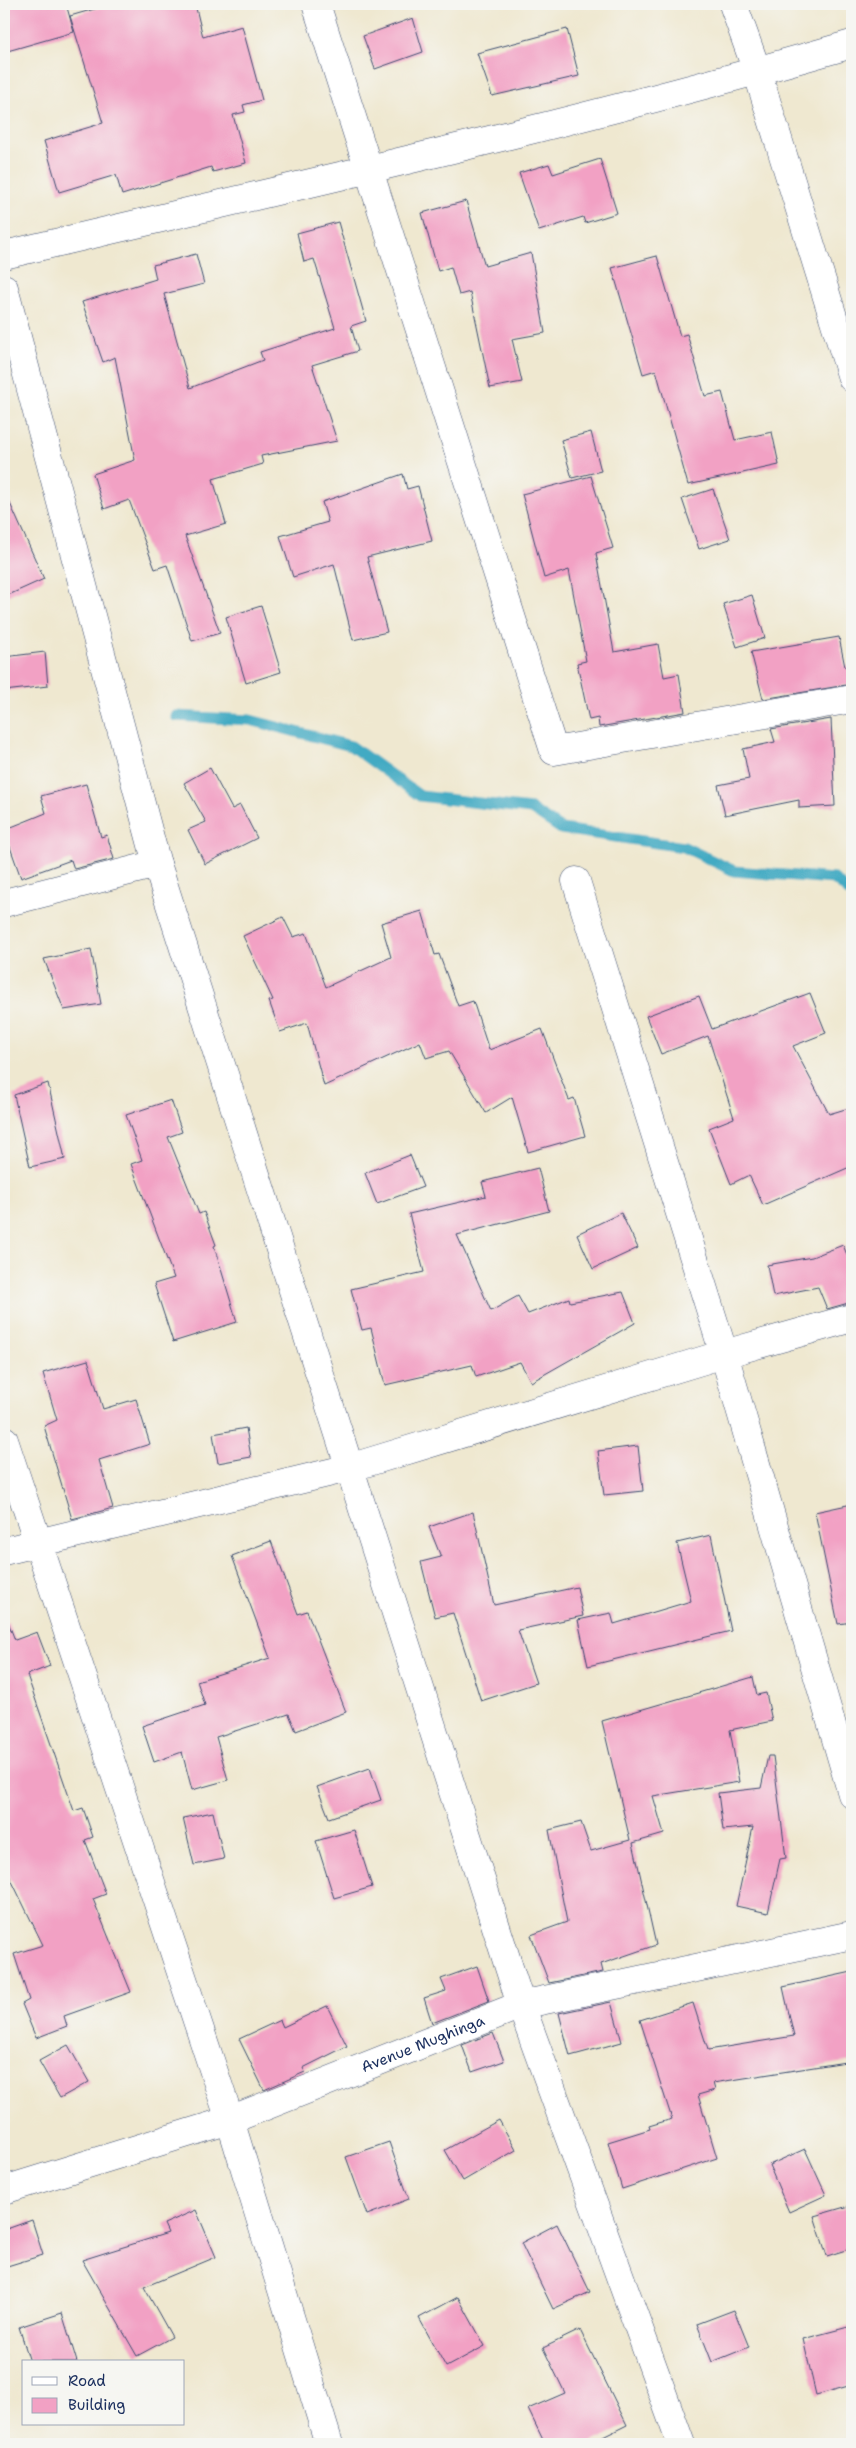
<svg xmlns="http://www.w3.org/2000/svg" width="856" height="2448" viewBox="0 0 856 2448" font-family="'Shantell Sans',sans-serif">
<rect width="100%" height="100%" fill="#f6f6f2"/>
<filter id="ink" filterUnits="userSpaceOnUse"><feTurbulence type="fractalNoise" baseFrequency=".02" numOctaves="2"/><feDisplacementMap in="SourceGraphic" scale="10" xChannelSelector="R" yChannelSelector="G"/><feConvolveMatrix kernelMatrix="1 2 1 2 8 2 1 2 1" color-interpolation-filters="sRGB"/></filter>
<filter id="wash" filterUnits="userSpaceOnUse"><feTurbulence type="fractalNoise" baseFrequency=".0096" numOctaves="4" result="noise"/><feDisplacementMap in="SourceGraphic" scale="20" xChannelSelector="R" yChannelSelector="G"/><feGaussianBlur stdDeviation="1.12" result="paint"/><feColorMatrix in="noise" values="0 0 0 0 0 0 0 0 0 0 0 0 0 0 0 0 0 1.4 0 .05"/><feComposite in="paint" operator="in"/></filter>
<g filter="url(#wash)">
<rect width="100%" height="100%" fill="#efe8d0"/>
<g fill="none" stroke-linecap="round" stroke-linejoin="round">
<path stroke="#43aac3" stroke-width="11" d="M176,716l74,4 101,26 69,50 111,13 30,20 123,18 50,24 100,8 18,15"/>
</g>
<g id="blocks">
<g fill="#f2a1c4">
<path d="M4,4h62l8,28 -70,20z"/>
<path d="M112,4h83l8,33 39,-11 20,74 -19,5 2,7 -12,3 13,48 -33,9 -2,-5 -89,28 -6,-20 -57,17 -15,-51 59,-18 -33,-107z"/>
<path d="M413,18l10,34 -48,17 -12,-33z"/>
<path d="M567,29l12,47 -87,20 -15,-43z"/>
<path d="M600,159l17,54 -32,10 -2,-6 -44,14 -20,-58 30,-9 4,10z"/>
<path d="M466,201l19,65 46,-13 14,80 -33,6 10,43 -32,6 -20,-96 -11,3 -8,-28 -13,4 -16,-58z"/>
<path d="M338,222l28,99 -15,5 7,25 -46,14 25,76 -76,15 2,8 -50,15 13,45 -41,12 35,97 -28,8 -25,-76 -12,4 -26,-69 -25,9 -11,-35 42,-14 -20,-103 -12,5 -21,-60 74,-23 -3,-14 43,-11 8,30 -40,10 26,94 73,-28 -3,-8 75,-24 -21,-69 -10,3 -7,-29z"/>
<path d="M657,256l23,80 7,-2 18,62 17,-4 13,48 37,-8 7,33 -91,20 -32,-115 -13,4 -31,-106z"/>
<path d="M591,432l10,39 -29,7 -11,-38z"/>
<path d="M403,474l4,15 11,-3 14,55 -65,16 20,75 -34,8 -19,-76 -41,13 -13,-41 48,-14 -6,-20z"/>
<path d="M591,476l22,72 -17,5 18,99 44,-8 6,33 15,-3 6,38 -86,15 -1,-9 -9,2 -12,-57 9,-2 -17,-91 -25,8 -22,-84z"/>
<path d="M713,489l17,50 -31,10 -17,-50z"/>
<path d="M4,490l40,89 -40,18z"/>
<path d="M752,595l13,43 -28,9 -14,-43z"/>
<path d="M261,606l20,66 -35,11 -20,-66z"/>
<path d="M839,637l6,30 7,-1v18l-89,15 -12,-47z"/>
<path d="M45,652l3,34 -44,5v-34z"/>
<path d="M831,719l4,87 -36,2v-8l-74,15 -7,-30 31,-6 -6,-30 32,-7 -4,-13z"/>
<path d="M210,768l22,41 8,-4 17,33 -52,26 -17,-34 18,-8 -22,-39z"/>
<path d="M86,784l15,53 6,-2 7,24 -40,10 -3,-9 -50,18 -17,-48 42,-17 -5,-17z"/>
<path d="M422,911l13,44 4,-1 19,52 15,-5 16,49 53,-21 27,71 5,-2 11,38 -57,16 -16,-55 -26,16 -37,-62 -23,7 -6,-16 -96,44 -17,-63 -27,9 -11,-31 4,-1 -30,-64 40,-19 10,20 13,-4 20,54 65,-30 -10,-34z"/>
<path d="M91,949l10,55 -37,6 -20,-51z"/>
<path d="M810,993l16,40 -33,13 36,68 23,-7v59l-89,39 -14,-30 -18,9 -22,-56 25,-10 -26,-82 -47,18 -15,-38 53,-20 13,33z"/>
<path d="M48,1083l17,76 -35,8 -16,-72z"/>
<path d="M171,1100l11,32 -14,5 31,77 5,-2 12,33 -2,1 23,76 -64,20 -19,-58 20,-6 -43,-114 11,-4 -16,-45z"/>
<path d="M410,1155l13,32 -46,17 -12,-31z"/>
<path d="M538,1168l11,43 -92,24 34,76 27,-15 10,18 41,-16 1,4 53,-10 12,31 -104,59 -11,-20 -44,15 -4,-12 -87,20 -14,-57 -9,2 -11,-41 73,-17 -15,-58 77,-18 -4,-14z"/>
<path d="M621,1213l17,35 -45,21 -16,-35z"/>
<path d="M843,1245l9,22v35l-25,7 -9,-22 -45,9 -6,-31 45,-8z"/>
<path d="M88,1360l15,49 33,-10 14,45 -51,16 14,48 -41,11 -28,-93 13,-6 -14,-47z"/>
<path d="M246,1428l5,29 -33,6 -5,-29z"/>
<path d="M638,1446l5,45 -39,4 -6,-44z"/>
<path d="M852,1504v118l-14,2 -23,-112z"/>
<path d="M473,1512l21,93 83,-18 6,29 -65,14 18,53 -55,18 -28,-88 -18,4 -14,-55 20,-5 -12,-30z"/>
<path d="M711,1535l20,96 -143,35 -10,-46 33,-7 3,11 77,-23 -14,-58z"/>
<path d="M271,1541l27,73 9,-3 39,101 -50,19 -7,-17 -73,23 12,43 -36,10 -10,-38 -28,10 -12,-36 63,-21 -8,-24 73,-23 -38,-102z"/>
<path d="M8,1622l7,18 22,-8 13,34 -23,9 47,136 9,-3 10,29 -8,3 21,54 -13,5 38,93 -67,24 3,10 -31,12 -14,-34 7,-4 -15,-46 29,-9 -39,-80v-242z"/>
<path d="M753,1677l4,18 9,-2 6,28 -42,9 9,52 -86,14 11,38 -31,9 23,102 -55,19 2,8 -54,11 -18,-48 36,-13 -18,-92 32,-8 10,29 39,-11 -28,-119z"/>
<path d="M768,1756h5l13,102 -6,1 -12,54 -32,-7 17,-79 -30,3 -5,-37 43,-5z"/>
<path d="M370,1768l11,32 -52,18 -12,-31z"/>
<path d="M213,1812l11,47 -30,6 -11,-47z"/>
<path d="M354,1830l18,57 -38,11 -18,-57z"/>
<path d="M477,1966l12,35 -57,22 -8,-25 22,-7 -5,-12z"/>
<path d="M852,1972v89l-139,22 2,7 -17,5 19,63 -95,31 -14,-47 42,-13 -1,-3 23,-7 -32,-99 53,-17 15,47 86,-14 -11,-49z"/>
<path d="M611,2002l11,40 -52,14 -11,-43z"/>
<path d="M327,2006l20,40 -44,22 2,4 -41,18 -25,-51 41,-19 3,7z"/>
<path d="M493,2033l11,28 -32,11 -10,-27z"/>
<path d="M68,2045l21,37 -29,16 -21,-37z"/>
<path d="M499,2120l17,30 -53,31 -18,-31z"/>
<path d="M389,2142l20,57 -42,16 -21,-58z"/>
<path d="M805,2149l21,46 -37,17 -20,-47z"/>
<path d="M852,2205v43l-25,8 -13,-40z"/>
<path d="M196,2210l20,47 -72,30 28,50 -35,19 -55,-96 86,-27 -4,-9z"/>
<path d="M32,2220l11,35 -39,12v-37z"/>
<path d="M557,2224l33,68 -37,17 -32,-66z"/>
<path d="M458,2297l27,49 -39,21 -27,-49z"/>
<path d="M734,2310l15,37 -37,15 -15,-38z"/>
<path d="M62,2313l15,49h-47l-11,-35z"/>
<path d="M852,2326v59l-36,10 -13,-56z"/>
<path d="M580,2330l47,95 -38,19h-44l-17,-35 37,-16 -22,-45z"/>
</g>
</g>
</g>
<g filter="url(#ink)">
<use href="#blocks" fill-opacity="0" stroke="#3b4b6f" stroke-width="1"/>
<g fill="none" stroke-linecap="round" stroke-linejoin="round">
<defs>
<g id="street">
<path d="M316,4l238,747 298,-52"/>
<path d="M733,4l24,67 95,307"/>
<path d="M4,255c283,-67 568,-130 848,-211"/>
<path d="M4,288l153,576 364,1141 160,439"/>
<path d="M576,881l148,473 128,440"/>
<path d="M4,903l153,-39"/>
<path d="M4,1440l226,680 99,324"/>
<path d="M4,1551l345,-83 375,-114 128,-36"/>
<path id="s1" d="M4,2190l226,-70 291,-115 331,-70"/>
</g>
</defs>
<use href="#street" stroke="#3b4b6f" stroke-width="29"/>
<use href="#street" stroke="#fff" stroke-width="28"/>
</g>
</g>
<g text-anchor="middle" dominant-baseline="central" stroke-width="4.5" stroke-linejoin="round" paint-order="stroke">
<g font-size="15" fill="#1b2f5e" stroke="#f6f6f2">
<text stroke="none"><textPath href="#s1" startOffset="444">Avenue Mughinga</textPath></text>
</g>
</g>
<rect width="856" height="2448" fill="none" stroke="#f6f6f2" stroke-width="20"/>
<rect x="22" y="2360" width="162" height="65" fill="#f6f6f2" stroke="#9ea6b7"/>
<rect x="32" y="2377" width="25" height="8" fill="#ffffff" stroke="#9ea6b7"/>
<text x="68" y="2386" font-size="15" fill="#1b2f5e">Road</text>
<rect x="32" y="2398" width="25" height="15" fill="#f2a1c4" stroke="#9ea6b7"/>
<text x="68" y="2410" font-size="15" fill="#1b2f5e">Building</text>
</svg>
